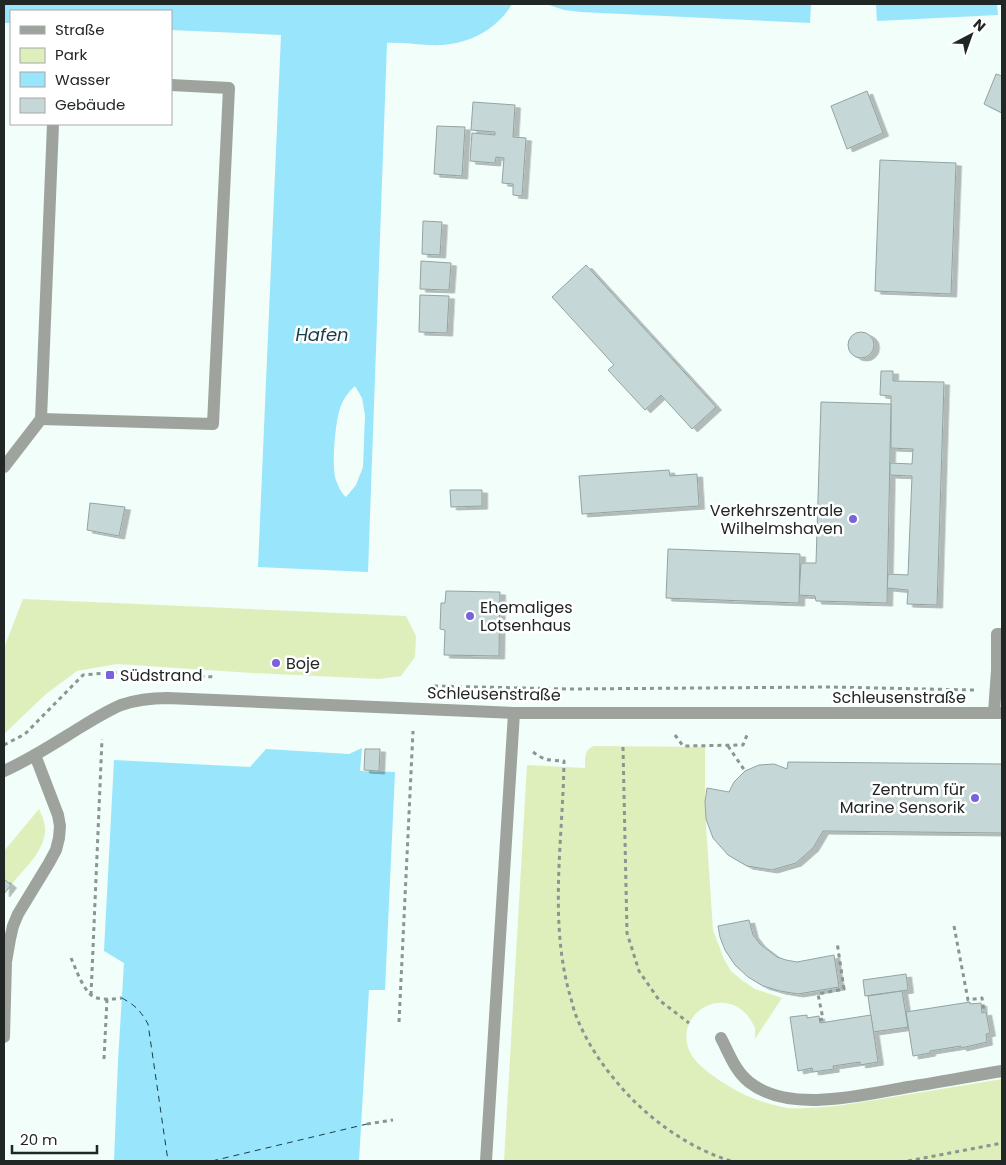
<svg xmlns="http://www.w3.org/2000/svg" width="1006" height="1165" viewBox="0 0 1006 1165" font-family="Poppins,sans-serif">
<defs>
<filter id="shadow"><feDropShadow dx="5.5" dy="3" stdDeviation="0" flood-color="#0004"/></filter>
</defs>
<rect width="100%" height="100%" fill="#f1fef9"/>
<g fill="#dfefbc">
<path d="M23,599l383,17 10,20 -1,21 -14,19 -22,3 -127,-6 -135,-9 -40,7 -31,23 -42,40v-86z"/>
<path d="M594,746l111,1v64l8,119 11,29 7,12 12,10 12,8 27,9 -27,41c0,-3 0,-8 0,-11 -2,-5 -5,-9 -8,-13 -28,-31 -76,3 -56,39 7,13 28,26 41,34 17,10 37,17 56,20 7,1 13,0 19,0 23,-1 45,-4 68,-8 42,-7 85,-14 127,-21v82h-498l23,-396 58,3c0,-9 -1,-19 9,-22z"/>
<path d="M39,809c3,7 7,15 6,23 -2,21 -22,38 -34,53l-7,-6v-28z"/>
</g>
<g fill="#99e5fb" fill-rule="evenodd">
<path d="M4,4h508c-15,25 -41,39 -70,41 -18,1 -37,-3 -55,-2l-19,529 -110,-5 23,-532 -110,-5v-19h-160v12h-7zM355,386l7,12 3,17 -2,52 -7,18 -10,12c-5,-4 -9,-13 -11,-20 -3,-14 0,-51 4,-65 2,-10 9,-20 16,-26z"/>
<path d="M546,4h265l-1,19 -229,-11 -17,-2z"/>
<path d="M876,4h121l1,11 -121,6z"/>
<path d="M362,748l-2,23 35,1 -10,218h-16l-10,171h-245l4,-100 6,-98 -20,-12 10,-191 136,7 16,-18 83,5z"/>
</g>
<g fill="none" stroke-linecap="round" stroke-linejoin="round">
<g stroke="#1a3e47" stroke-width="1" stroke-dasharray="6 5" stroke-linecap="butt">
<path d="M122,998c14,8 18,12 26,26l20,137"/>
<path d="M212,1161l155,-37"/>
</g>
</g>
<g fill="#c5d7d6" stroke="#92a3a2" filter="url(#shadow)">
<path d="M996,74l6,2v37l-18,-9z"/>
<path d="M867,91l16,42 -36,16 -16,-43z"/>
<path d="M473,102l42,3 -2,32 13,1 -4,58 -9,-1v-11l-11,-1 2,-25 -8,-1 -1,6 -25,-2 2,-28 23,2v-3l-24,-2z"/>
<path d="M437,126l28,1 -3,49 -28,-2z"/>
<path d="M880,160l76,3 -5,131 -76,-3z"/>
<path d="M423,221l19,1 -2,33 -18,-1z"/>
<path d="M421,261l30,2 -2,27 -29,-1z"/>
<path d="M586,265l130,142 -24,22 -31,-34 -16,15 -37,-40 6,-5 -62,-68z"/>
<path d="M420,295l29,1 -2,37 -28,-1z"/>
<circle cx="861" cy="345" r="13"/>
<path d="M881,371h12v10l51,1 -7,223 -30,-1 1,-14 -21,-2 1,-14 20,1 4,-99 -22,-1v-12l22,1 1,-15 -22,-1v-52l-11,-1z"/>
<path d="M821,402l70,2 -4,199 -71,-2 -1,-5 -16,-1 2,-32h15z"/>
<path d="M669,470l1,6 27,-2 2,32 -117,8 -3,-38z"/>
<path d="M450,490h32v16l-31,1z"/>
<path d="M90,503l35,4 -6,29 -32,-6z"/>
<path d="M668,549l132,5 -1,49 -133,-5z"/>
<path d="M446,591l54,1 -1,64 -55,-1 1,-25 -5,-1 1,-26h4z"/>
<path d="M365,749h15l-1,22 -15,-1z"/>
<path d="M788,762l214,2v69l-179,-2 -10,17 -17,15 -24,7 -25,-4 -19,-11 -15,-17 -7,-19 -1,-17 2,-14 22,4 5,-10 11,-11 14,-6 15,-1 13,5z"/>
<path d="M4,879l7,6 -7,9z"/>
<path d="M749,920l4,15 7,9 17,13 9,3 11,2 37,-7 5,32 -41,7 -18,-3 -17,-5 -15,-9 -13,-12 -10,-15 -5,-13 -2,-11z"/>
<path d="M906,974l2,16 -43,6 -2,-16z"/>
<path d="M902,991l6,36 -35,5 -5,-36z"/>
<path d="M970,1002v2l11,-1 1,10 4,-1 4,21 -4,1 1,8 -26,6v-2l-31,5v2l-17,3 -7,-44z"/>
<path d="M807,1015v3l12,-2 1,7 51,-8 7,47 -18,3v-3l-27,4 1,3 -21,3 -1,-4 -14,3 -8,-54z"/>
</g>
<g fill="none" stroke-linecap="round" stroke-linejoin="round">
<g stroke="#8b9591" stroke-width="3" stroke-dasharray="4 4" stroke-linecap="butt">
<path d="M434,686l134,3 263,-2 144,3"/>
<path d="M675,735l8,11 60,-1 4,-10"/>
<path d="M4,745l21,-11 58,-59 35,-3 97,5"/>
<path d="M728,746l17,25"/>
<path d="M623,747l4,186 12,38 20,29 30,23"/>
<path d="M533,752c12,9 16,8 31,9 -1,77 -15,156 5,231 3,8 4,18 8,26 12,30 32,57 55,81 27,27 62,51 99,62"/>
<path d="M954,926l14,74 14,-2 2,14"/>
<path d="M71,958c5,11 14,38 26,40 8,2 17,1 25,0"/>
<path d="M91,995l11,-256"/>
<path d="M819,1020l4,-1 -5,-25 26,-5 -7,-47"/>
<path d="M399,1022l14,-291"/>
<path d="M104,1059l3,-60"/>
<path d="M367,1124l26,-4"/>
<path d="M908,1161l94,-18"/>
</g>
<g stroke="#9ea39e" stroke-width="12">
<path d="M41,419l172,5 16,-336 -58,-3"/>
<path d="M4,467l37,-48 12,-295"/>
<path d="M994,713l3,-43v-36h5"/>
<path d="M4,771c27,-12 51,-28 77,-44 13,-8 26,-16 40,-22 15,-5 30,-7 46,-7l347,15h488"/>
<path d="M4,1037l2,-75 4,-23 3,-13 5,-12 31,-51 7,-13 3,-12 1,-12 -2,-11 -23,-60"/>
<path d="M721,1038c8,15 14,33 28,44 40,32 114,13 159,5 32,-5 63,-11 94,-16"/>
<path d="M486,1161l28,-448"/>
</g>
</g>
<g fill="#7a62dd" stroke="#fff" stroke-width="2">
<circle cx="853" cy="519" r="5"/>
<circle cx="470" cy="616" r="5"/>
<circle cx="276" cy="663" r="5"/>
<rect x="105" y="670" width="10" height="10" rx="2.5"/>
<circle cx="975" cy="798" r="5"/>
</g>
<g text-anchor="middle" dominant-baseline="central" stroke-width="5" stroke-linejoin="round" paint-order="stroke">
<g font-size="16" fill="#212724" stroke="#fff" text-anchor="start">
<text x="843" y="510" text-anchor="end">Verkehrszentrale<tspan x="843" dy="18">Wilhelmshaven</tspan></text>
<text x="480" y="607">Ehemaliges<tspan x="480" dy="18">Lotsenhaus</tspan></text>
<text x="286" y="663">Boje</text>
<text x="120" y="675">Südstrand</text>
<text x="965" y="789" text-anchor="end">Zentrum für<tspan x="965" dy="18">Marine Sensorik</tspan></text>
</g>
<g font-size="16" fill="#212724" stroke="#fff">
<text transform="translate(494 694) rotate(1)">Schleusenstraße</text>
<text x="899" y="697">Schleusenstraße</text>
</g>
<g font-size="18" font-style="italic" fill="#1a3e47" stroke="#fff">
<text x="322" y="334">Hafen</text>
</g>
</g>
<rect width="1006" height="1165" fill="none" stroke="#212724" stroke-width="10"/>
<rect x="10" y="10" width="162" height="115" fill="#ffffff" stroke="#a6a9a7"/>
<rect x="20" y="26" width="25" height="8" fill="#9ea39e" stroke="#a6a9a7"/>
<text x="55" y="35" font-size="15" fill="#212724">Straße</text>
<rect x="20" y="48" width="25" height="15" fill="#dfefbc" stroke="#a6a9a7"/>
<text x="55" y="60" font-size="15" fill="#212724">Park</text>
<rect x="20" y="72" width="25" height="15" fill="#99e5fb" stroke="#a6a9a7"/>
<text x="55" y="85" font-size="15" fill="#212724">Wasser</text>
<rect x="20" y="98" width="25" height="15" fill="#c5d7d6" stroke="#a6a9a7"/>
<text x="55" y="110" font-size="15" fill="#212724">Gebäude</text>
<g transform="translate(971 35) rotate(41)" stroke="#ffffff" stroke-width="4" paint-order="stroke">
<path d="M0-4L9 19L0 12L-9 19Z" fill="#212724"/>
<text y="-8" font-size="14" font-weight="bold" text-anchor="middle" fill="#212724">N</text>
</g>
<path d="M12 1145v8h85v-8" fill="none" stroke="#212724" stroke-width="2.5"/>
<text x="20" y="1145" font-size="15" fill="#212724" stroke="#ffffff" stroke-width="4" paint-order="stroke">20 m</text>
</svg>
